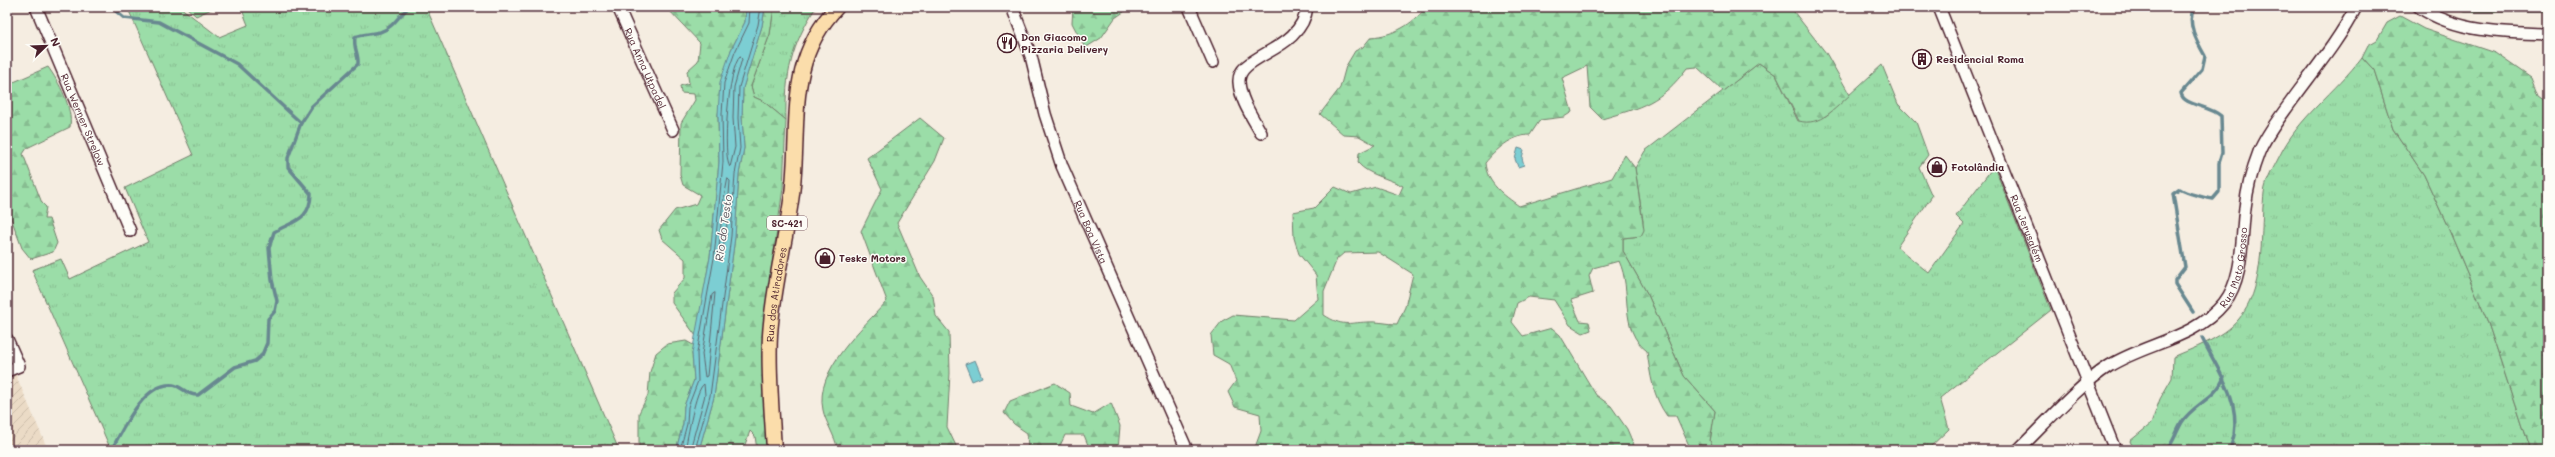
<svg xmlns="http://www.w3.org/2000/svg" width="2555" height="457" viewBox="0 0 2555 457" font-family="Mali,sans-serif">
<defs>
<pattern id="industrial-furrows" width="10" height="10" patternUnits="userSpaceOnUse"><rect width="10" height="10" fill="#ebdbc6"/><path d="M-1 1l2-2M0 10L10 0M9 11l2-2" fill="none" stroke="#cbbcaa"/></pattern>
<pattern id="grass-tufts" width="24" height="20" patternUnits="userSpaceOnUse"><rect width="24" height="20" fill="#9bdda8"/><path d="M3 7l-1-3M5 7V3M7 7l1-3M15 17l-1-3M17 17v-4M19 17l1-3" fill="none" stroke="#87bd91"/></pattern>
<pattern id="forest-firs" width="22" height="20" patternUnits="userSpaceOnUse"><rect width="22" height="20" fill="#9bdda8"/><path d="M5 1l3.5 6h-7zM16 11l3.5 6h-7z" fill="#87bd91"/></pattern>
</defs>
<rect width="100%" height="100%" fill="#f5ede1"/>
<filter id="ink" filterUnits="userSpaceOnUse"><feTurbulence type="fractalNoise" baseFrequency=".025" numOctaves="2"/><feDisplacementMap in="SourceGraphic" scale="8" xChannelSelector="R" yChannelSelector="G"/><feConvolveMatrix kernelMatrix="1 2 1 2 8 2 1 2 1" color-interpolation-filters="sRGB"/></filter>
<g filter="url(#ink)">
<path fill="url(#industrial-furrows)" d="M15,373l33,77h-41v-74z"/>
<g fill="url(#grass-tufts)" stroke="#727e6a">
<path d="M138,7h42l39,30 29,-12 -7,-18h185l193,443h-508l-79,-180 29,-11 9,20 78,-37 -23,-54 68,-33 -64,-144z"/>
<path d="M186,7h30l-20,9z"/>
<path d="M774,7h42c-25,39 -31,67 -30,113l-23,-19 -9,-4 -3,-11 19,-52z"/>
<path d="M2362,57l12,13 19,59 31,46 23,50 40,95 43,130h-396l-4,-9 21,-17 9,-25 12,-21 1,-21c16,-7 33,-13 47,-22 49,-29 39,-94 44,-142 1,-11 10,-26 15,-36 19,-40 57,-65 83,-100z"/>
<path d="M1759,63l17,12 22,46 28,-5 56,-51 16,39 18,18 12,33 -9,12 13,29 -35,51 32,26 35,-49 -8,-8 38,-50 57,144 -111,88 9,31 -22,21h-212l-5,-9 5,-30 -31,-35 -36,-81 -25,-44v-13l18,-2 2,-15 -8,-53 10,-17z"/>
</g>
<g fill="url(#forest-firs)" stroke="#727e6a" fill-rule="evenodd">
<path d="M666,7h80l-1,15 -14,28 -13,64 1,48 -9,95 -14,79 -24,-33v-10l13,-15v-19l-23,-20 -3,-9 16,-20 21,-6 4,-9 -17,-10 -3,-10 1,-52 14,-23 -1,-6 -13,-1 -1,-7 9,-3 -2,-12 11,-10 2,-18z"/>
<path d="M765,7h9l-4,27 -19,52 3,11 9,4 23,19 -3,68 -19,134 3,128h-10l-2,-14 -5,-5 -7,19h-44l15,-53 21,-160 4,-63 5,-26 -2,-30 1,-30 19,-62z"/>
<path d="M1073,7h58l-16,11 -14,20 -16,10 -13,-25z"/>
<path d="M1427,7h157l3,3 10,-3h196l1,5 32,41 24,42c-15,13 -30,32 -51,26l-23,-46 -17,-12 -36,28 -26,-24 -10,1c-26,35 -45,39 -85,51l-12,-12 -3,-41 -25,12 10,34 -8,5 -24,3 -10,15c-19,0 -34,15 -45,28 2,21 19,32 34,43l93,-28 13,-23 10,13 9,62 -3,6 -18,2v13l25,44 36,81 31,35 -5,30 5,9h-24l-15,-34h-9c-14,-19 -17,-42 -20,-65 -29,-22 -14,-60 -28,-90l-26,7 -4,8 4,17 -22,7 9,21 9,1 2,8 -8,3 -13,-8 -16,-25 -25,-3 -12,6 -5,19 11,14 29,-8 8,7 36,60 15,11 16,23 9,21h-382l7,-19 -1,-17 -25,-7 -7,-15 8,-11 -7,-17 -16,-9 -2,-20 11,-14 11,-6 61,5 24,-21 -2,-24 -17,-21 -5,-16 -1,-26 21,-4 21,-21 16,7 25,-7 23,8 4,-9c-15,-8 -35,-11 -45,-23l1,-10 16,-8 -16,-9 -15,-1 -24,-21 20,-26 6,-22 9,-15 8,-4 8,-10c24,-2 40,-12 56,-30zM1378,252l35,22 -8,33 -8,17c-10,0 -20,-3 -30,-2 -20,1 -24,5 -43,-7v-24l13,-32 7,-6z"/>
<path d="M2448,7h100v5h-83z"/>
<path d="M2400,16l24,13 71,24 36,25 7,18 10,7v347h-18l-43,-130 -40,-95 -23,-50 -31,-46 -19,-59 -12,-13 6,-12 9,-5 10,-17z"/>
<path d="M48,67c11,15 25,41 22,60l-43,21 -4,6 19,49 4,4 -2,12h5l8,24 -4,9 -22,7 -9,-11 -15,-41v-122z"/>
<path d="M920,118l24,20 -9,23 -38,62 23,54 13,19 3,20 13,16 1,41 -3,54 11,23h-120c-3,-14 -13,-29 -15,-40 -9,-40 40,-82 64,-109l-26,-70 21,-42 -15,-31z"/>
<path d="M686,341l9,5 -3,7 2,27 -10,26 -1,18 -7,26h-37v-37l9,-18 2,-23 6,-19 11,-9z"/>
<path d="M1055,383l15,10 1,13 22,8 18,-11 9,23 -2,24h-28l-6,-15h-19l-6,13 9,2h-40l-1,-17 -13,-9 -10,-11 6,-12z"/>
</g>
<g fill="#7cced3" stroke="#688890">
<path d="M746,7h19l-3,19 -19,62 -1,30 2,30 -5,26 -4,63 -21,160 -15,53h-23l7,-26 1,-18 10,-26 -2,-27 18,-96 9,-95 -1,-48 2,-32 11,-32 14,-28z"/>
<path d="M1518,148l6,2 -2,8 2,7 -6,2 -3,-8z"/>
<path d="M975,360l7,17 -10,4 -7,-17z"/>
</g>
<g fill="none" stroke-linecap="round" stroke-linejoin="round">
<g stroke="#5e656e" stroke-width="1">
<path d="M740,57l2,2 -8,28 -1,31 2,29 -5,20c-8,-9 -2,-102 10,-110z"/>
<path d="M728,179l2,2 -4,55 -5,18 -2,-3 3,-42z"/>
<path d="M715,293l-8,83 -2,1 -3,-23 10,-59z"/>
<path d="M680,450l7,-26 1,-17 10,-26 -1,-28 17,-95 9,-96 -1,-48 2,-31 11,-31 14,-29 1,-16"/>
<path d="M685,450c3,-13 10,-60 19,-66l1,11 -15,55"/>
<path d="M695,450l15,-54 21,-160 4,-62 5,-26 -2,-30 1,-31 19,-62 3,-18"/>
</g>
<g stroke="#688890" stroke-width="3.5">
<path d="M111,7l13,11 35,4 78,42 64,59 -13,35v9l23,27c-1,27 -18,27 -37,38l-5,16 3,32 5,21 -2,10 -7,8 -1,24 -5,12 -7,6 -20,6 -37,28c-11,1 -16,-9 -25,-10 -29,-3 -50,44 -61,64"/>
<path d="M301,123l11,-17 46,-42c1,-10 -5,-16 -3,-27 8,-3 16,-3 25,-5 12,-3 20,-18 29,-25"/>
<path d="M2193,312l-18,-28v-4l10,-13 -12,-73 7,-5c5,4 26,9 33,10l6,-7v-29l3,-10 -1,-37c-12,-11 -38,-10 -40,-23l21,-24 3,-13c-8,-14 -19,-33 -11,-49"/>
<path d="M2202,338c15,31 38,60 32,97 -1,5 -3,10 -4,15"/>
<path d="M2167,450c7,-9 9,-18 15,-28 11,-18 34,-23 42,-45"/>
</g>
<defs>
<g id="minor">
<path id="s1" d="M36,7l94,224"/>
<path id="s2" d="M618,7l55,123"/>
<path id="s3" d="M1012,7l19,49 14,58 17,52 125,284"/>
<path d="M1189,7l24,55"/>
<path id="s4" d="M1939,7l176,443"/>
<path d="M2419,7c37,25 86,26 129,27"/>
<path d="M1261,133c-8,-15 -21,-33 -22,-51 -2,-28 63,-30 68,-75"/>
<path d="M7,339l12,27 -12,5"/>
<path id="s5" d="M2018,450c27,-26 60,-64 91,-84 37,-23 86,-27 115,-63 20,-25 17,-65 21,-95 2,-19 7,-38 14,-56 8,-19 22,-36 34,-53 22,-30 46,-59 63,-92"/>
</g>
<g id="major">
<path id="s6" d="M774,450c-2,-38 -6,-77 -4,-115 3,-48 16,-95 22,-141 9,-69 -8,-131 45,-187"/>
</g>
</defs>
<use href="#minor" stroke="#4a1f2b" stroke-width="14"/>
<use href="#major" stroke="#4a1f2b" stroke-width="17"/>
<use href="#minor" stroke="#fdfcf7" stroke-width="11"/>
<use href="#major" stroke="#fbddab" stroke-width="14"/>
</g>
</g>
<defs>
<symbol id="restaurant-ring" viewBox="-11 -11 22 22"><circle r="9.5" fill="#fdfcf7" stroke="#4a1f2b" stroke-width="1.5"/><path d="M-5-6h1v4h1v-4h1v4h1v-4h1v5L-1.5 .5V6h-2V.5L-5-1ZM5-6V6H3V1.5H1.5Q1.5-4 5-6Z" fill="#4a1f2b"/></symbol>
<symbol id="building-ring" viewBox="-11 -11 22 22"><circle r="9.5" fill="#fdfcf7" stroke="#4a1f2b" stroke-width="1.5"/><path d="M-4-6H4V6H1V3H-1V6H-4ZM-2.5-4.3h1.7v1.8h-1.7ZM.8-4.3h1.7v1.8H.8ZM-2.5-1h1.7V.8h-1.7ZM.8-1h1.7V.8H.8Z" fill="#4a1f2b"/></symbol>
<symbol id="shop-ring" viewBox="-11 -11 22 22"><circle r="9.5" fill="#fdfcf7" stroke="#4a1f2b" stroke-width="1.5"/><path d="M-5-2.5h2.3a2.7 3.5 0 0 1 5.4 0H5L5.5 6h-11ZM-1.5-2.5h3a1.5 2.3 0 0 0-3 0Z" fill="#4a1f2b"/></symbol>
</defs>
<g fill-rule="evenodd">
<use href="#restaurant-ring" x="996" y="32" width="22" height="22"/>
<use href="#building-ring" x="1911" y="48" width="22" height="22"/>
<use href="#shop-ring" x="1926" y="156" width="22" height="22"/>
<use href="#shop-ring" x="814" y="247" width="22" height="22"/>
</g>
<g text-anchor="middle" dominant-baseline="central" stroke-width="3" stroke-linejoin="round" paint-order="stroke">
<rect fill="#fdfcf7" stroke="#806168" stroke-width="1" x="767" y="216" width="40" height="14" rx="3"/>
<g font-size="9" font-weight="bold" fill="#4a1f2b">
<text x="787" y="223">SC-421</text>
</g>
<g font-size="10" font-weight="bold" fill="#4a1f2b" stroke="#fdfcf7" text-anchor="start">
<text x="1021" y="37">Don Giacomo<tspan x="1021" dy="12">Pizzaria Delivery</tspan></text>
<text x="1936" y="59">Residencial Roma</text>
<text x="1951" y="167">Fotolândia</text>
<text x="839" y="258">Teske Motors</text>
</g>
<g font-size="10" fill="#4a1f2b" stroke="#fdfcf7">
<text stroke="none"><textPath href="#s2" startOffset="67">Rua Anna Utpadel</textPath></text>
<text stroke="none"><textPath href="#s1" startOffset="122">Rua Werner Strelow</textPath></text>
<text stroke="none"><textPath href="#s4" startOffset="238">Rua Jerusalém</textPath></text>
<text stroke="none"><textPath href="#s3" startOffset="239">Rua Boa Vista</textPath></text>
<text stroke="none"><textPath href="#s5" startOffset="294">Rua Mato Grosso</textPath></text>
<text stroke="none"><textPath href="#s6" startOffset="156">Rua dos Atiradores</textPath></text>
</g>
<g font-size="11" font-style="italic" fill="#59545d" stroke="#fdfcf7">
<text transform="translate(723 228) rotate(-82)">Rio do Testo</text>
</g>
</g>
<rect width="2555" height="457" fill="none" stroke="#fdfcf7" stroke-width="24"/>
<rect x="12" y="12" width="2531" height="433" fill="none" stroke="#4a1f2b" stroke-width="1.5" filter="url(#ink)"/>
<g transform="translate(46 46) rotate(67)" stroke="#fdfcf7" stroke-width="3" paint-order="stroke">
<path d="M0-3L7 15L0 10L-7 15Z" fill="#4a1f2b"/>
<text y="-6" font-size="11" font-weight="bold" text-anchor="middle" fill="#4a1f2b">N</text>
</g>
</svg>
